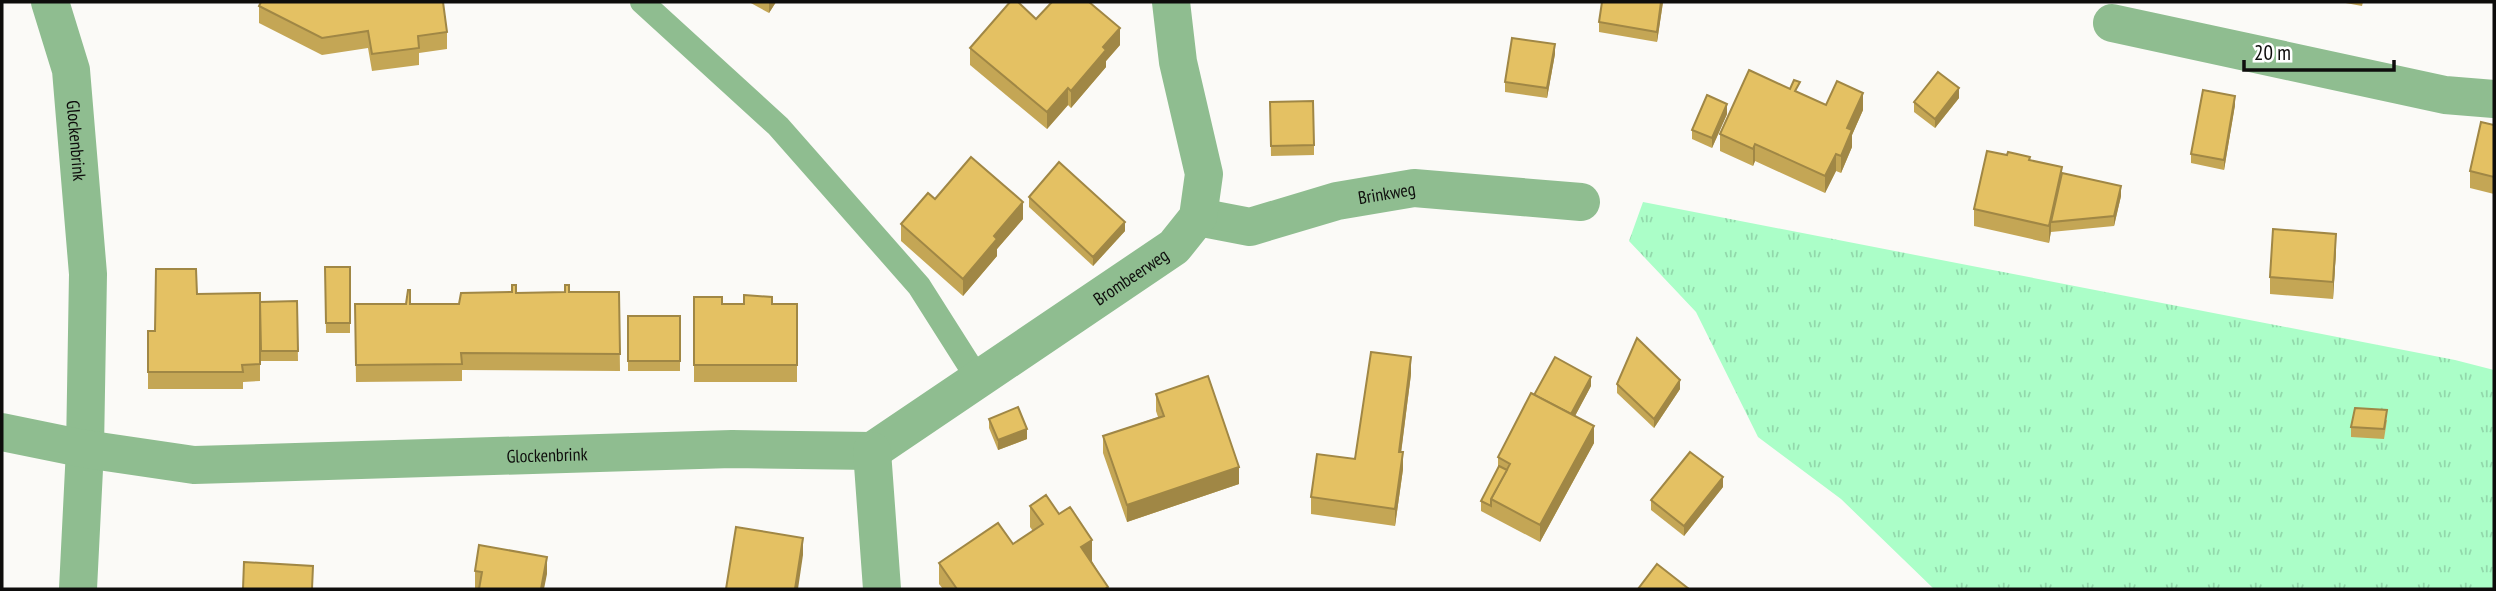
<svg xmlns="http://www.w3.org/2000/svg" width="2496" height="591" viewBox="0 0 2496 591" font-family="'PT Sans Narrow',sans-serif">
<defs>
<pattern id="grass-tufts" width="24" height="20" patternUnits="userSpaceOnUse" patternTransform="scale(1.75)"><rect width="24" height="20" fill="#abfec8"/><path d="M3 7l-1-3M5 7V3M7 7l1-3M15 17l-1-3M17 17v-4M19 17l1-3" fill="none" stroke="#92d8ab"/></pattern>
</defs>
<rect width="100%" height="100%" fill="#fbfaf7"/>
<path fill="url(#grass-tufts)" d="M1643,202l812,158 39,10v219h-560l-93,-90 -83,-62 -62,-125 -67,-71z"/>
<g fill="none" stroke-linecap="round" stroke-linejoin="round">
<path stroke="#8fbd90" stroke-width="24" d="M642,2l136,124 141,160 59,93"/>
<g stroke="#8fbd90" stroke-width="38">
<path id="s1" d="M50,2l21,68 17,204 -3,175 -7,140"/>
<path d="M2112,23l333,72 49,4"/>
<path id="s2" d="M1198,217l52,10 87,-26 77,-13 167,14"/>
<path id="s3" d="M2,432l83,17 109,16 538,-16 140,2"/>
<path id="s4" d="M872,451l302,-204 24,-30 6,-43 -26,-112 -7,-60"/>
<path d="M872,451l10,138"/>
</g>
</g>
<g fill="#c4a655">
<path d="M749,2h27l-7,11z"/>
<path d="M1663,2l-6,40 -58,-10v-10z"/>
<path d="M2340,2h23l-1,4z"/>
<path d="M259,6l188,26v17l-28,4v12l-47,6 -4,-23 -46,7 -63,-32z"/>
<path d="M1036,19l84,26 -14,16v6l-35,41 -3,-3 -21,24 -77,-64v-17z"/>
<path d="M1555,54l-8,44 -42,-6v-10z"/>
<path d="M1800,93l26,12 37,5 -11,25v12l-11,26 -5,-2 -11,22 -70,-32 -2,5 -33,-15v-17z"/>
<path d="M1959,98l-24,30 -21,-16v-10z"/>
<path d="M1270,102l44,43v10l-43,1z"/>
<path d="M2235,105l-11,65 -33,-7v-9z"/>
<path d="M1727,114l-15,34 -20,-9v-9z"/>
<path d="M2494,125v69l-24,-6v-17z"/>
<path d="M2030,160l32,14 59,22 -7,30 -63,6v-1l-2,12 -75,-17v-17z"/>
<path d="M1029,197l96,34 -32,35 -64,-59z"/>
<path d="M935,199l88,20 -26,30v7l-34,40 -62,-55v-17z"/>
<path d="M2336,251l-3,48 -63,-5v-17z"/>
<path d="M325,267h25v66h-24z"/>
<path d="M565,292h54l1,79 -158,-1v11l-106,1 -1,-78h104l57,-11z"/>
<path d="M260,293v88l-17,1v7h-95v-58h7l42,-37z"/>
<path d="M694,297l28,7h75v78h-103z"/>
<path d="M297,301l1,60h-37l-1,-59z"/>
<rect x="628" y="316" width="52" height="55"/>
<path d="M1411,374l-10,78 2,17 -8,57 -84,-12v-17l44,-38z"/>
<path d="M1617,384l63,5 -26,39 -37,-35z"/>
<path d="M1591,386l-16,30 19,27 -54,99 -59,-31v-10l17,-33v-11l36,-62z"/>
<path d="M1156,394l83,90 -112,38 -24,-69v-17l55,-19 -2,-6z"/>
<path d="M989,419l38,20 -29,11 -9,-22z"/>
<path d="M2387,420l-3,19 -33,-2v-10z"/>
<path d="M1723,487l-39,49 -33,-26v-10z"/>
<path d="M1030,506l62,55 16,28h-165l-4,-5v-21l74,-19 20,-13 -3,-4z"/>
<path d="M475,571l72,3 -68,15 -4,-1z"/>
</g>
<g fill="#a08745">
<path d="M770,2h6l-7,11v-10z"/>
<path d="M1661,2h2l-6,40v-10z"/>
<path d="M1120,28v17l-14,16v6l-35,41v-17l32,-44z"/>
<path d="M1555,44v10l-8,44v-10z"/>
<path d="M1068,88v17l-21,24v-17z"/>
<path d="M1959,88v10l-24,30v-9z"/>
<path d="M1863,93v17l-11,25v12l-11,26v-17l6,-28z"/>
<path d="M2235,96v9l-11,65v-10z"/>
<path d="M1727,104v10l-15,34v-10z"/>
<path d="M1755,144v17l-2,5v-17z"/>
<path d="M1836,154v17l-11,22v-17z"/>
<path d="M2062,167v17l-11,38v9l-2,12v-17z"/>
<path d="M2121,186v10l-7,30v-10z"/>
<path d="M1023,202v17l-26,30v7l-34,40v-17l31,-43z"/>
<path d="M1125,222v9l-32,35v-9z"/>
<path d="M2336,234v17l-3,48v-17z"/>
<path d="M1411,357v17l-12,95v-17z"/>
<path d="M1591,377v9l-23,43v-10z"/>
<path d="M1680,380v9l-26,39v-9z"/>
<path d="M1594,426v17l-54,99v-17z"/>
<path d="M1027,429v10l-29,11v-10z"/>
<path d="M1403,452v17l-8,57v-17z"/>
<path d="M1239,467v17l-112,38v-17z"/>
<path d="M1723,477v10l-39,49v-10z"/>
<path d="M803,538v17l-5,34h-3z"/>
<path d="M1092,540v21l-11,7v-21z"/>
<path d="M547,557v17l-3,15h-3z"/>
</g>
<g fill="#e4c163" stroke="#a08745" stroke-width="2">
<path d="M261,2h182l4,30 -29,4 1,12 -47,6 -4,-23 -46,7 -63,-32z"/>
<path d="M1010,2h8l18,17 16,-17h37l31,26 -17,19 3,3 -35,41 -3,-3 -21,24 -77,-64z"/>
<path d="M1602,2h59l-4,30 -58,-10z"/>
<path d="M1512,38l43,6 -8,44 -42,-6z"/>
<path d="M1749,70l41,19 4,-9 6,2 -5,9 31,14 11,-24 26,12 -16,35 5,2 -11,26 -5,-2 -11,22 -70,-32 -2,5 -33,-15z"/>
<path d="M1938,72l21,16 -24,31 -21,-17z"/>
<path d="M2203,90l32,6 -11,64 -33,-6z"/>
<path d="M1707,95l20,9 -15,34 -20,-8z"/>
<path d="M1313,101l1,44 -43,1 -1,-44z"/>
<path d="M2481,122l13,3v52l-24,-6z"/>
<path d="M1987,151l20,4 1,-3 22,5 -1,3 33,7 -13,59 -75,-17z"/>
<path d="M971,157l52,45 -29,34 3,3 -34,40 -62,-55 27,-31 7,6z"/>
<path d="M1059,162l66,60 -32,35 -64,-60z"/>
<path d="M2062,173l59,13 -7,30 -63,6z"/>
<path d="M2273,229l63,5 -3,48 -63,-5z"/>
<path d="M325,267h25v56h-24z"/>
<path d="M156,269h40l1,25 63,-1v71l-18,1 1,7h-95v-41h7z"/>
<path d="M512,285h4v8l49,-1v-7h4v7h50l1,62 -159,-1 1,11 -106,1 -1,-61h51l2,-14h2v14h49l2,-11 51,-1z"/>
<path d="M744,295l28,2v7h25v61h-103v-68h28v7h22z"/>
<path d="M297,301l1,50h-37l-1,-49z"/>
<rect x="628" y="316" width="52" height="45"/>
<path d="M1637,338l43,42 -26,39 -37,-35z"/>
<path d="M1371,352l40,5 -12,95h4l-8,57 -84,-12 6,-43 38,5z"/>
<path d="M1555,357l36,20 -20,37 -37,-19z"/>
<path d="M1208,376l31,91 -112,38 -24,-69 61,-20 -8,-22z"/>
<path d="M1531,393l63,33 -54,99 -49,-26 19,-35 -12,-7z"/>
<path d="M1018,407l9,22 -29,11 -9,-21z"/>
<path d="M2355,408l32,2 -3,19 -33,-2z"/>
<path d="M1690,452l33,25 -39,49 -33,-26z"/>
<path d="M1499,466l8,4 -16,29v7l-10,-5z"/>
<path d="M1046,495l13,19 11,-7 22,33 -11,7 27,40 -3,2h-148l-18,-26 59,-40 15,21 30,-20 -13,-18z"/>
<path d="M736,527l67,11 -8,51h-69z"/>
<path d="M479,545l68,12 -6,32h-62l3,-17 -7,-1z"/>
<path d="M244,562l69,4 -1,23h-69z"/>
<path d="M1657,564l32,25h-51z"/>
</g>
<g text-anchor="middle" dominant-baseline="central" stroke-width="5" stroke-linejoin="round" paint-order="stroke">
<g font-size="18" fill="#0e0d0c" stroke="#fff">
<text stroke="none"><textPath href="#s1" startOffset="142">Glockenbrink</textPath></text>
<text stroke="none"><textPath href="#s2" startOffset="194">Brinkweg</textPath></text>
<text stroke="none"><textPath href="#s4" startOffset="312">Brombeerweg</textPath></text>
<text stroke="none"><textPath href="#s3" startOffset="548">Glockenbrink</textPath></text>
</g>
</g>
<rect width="2496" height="591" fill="none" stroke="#0e0d0c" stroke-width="7"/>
<path d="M2244 60v10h150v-10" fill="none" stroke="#0e0d0c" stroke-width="3.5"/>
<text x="2254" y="60" font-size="21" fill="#0e0d0c" stroke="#ffffff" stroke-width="5" paint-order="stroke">20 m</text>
</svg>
